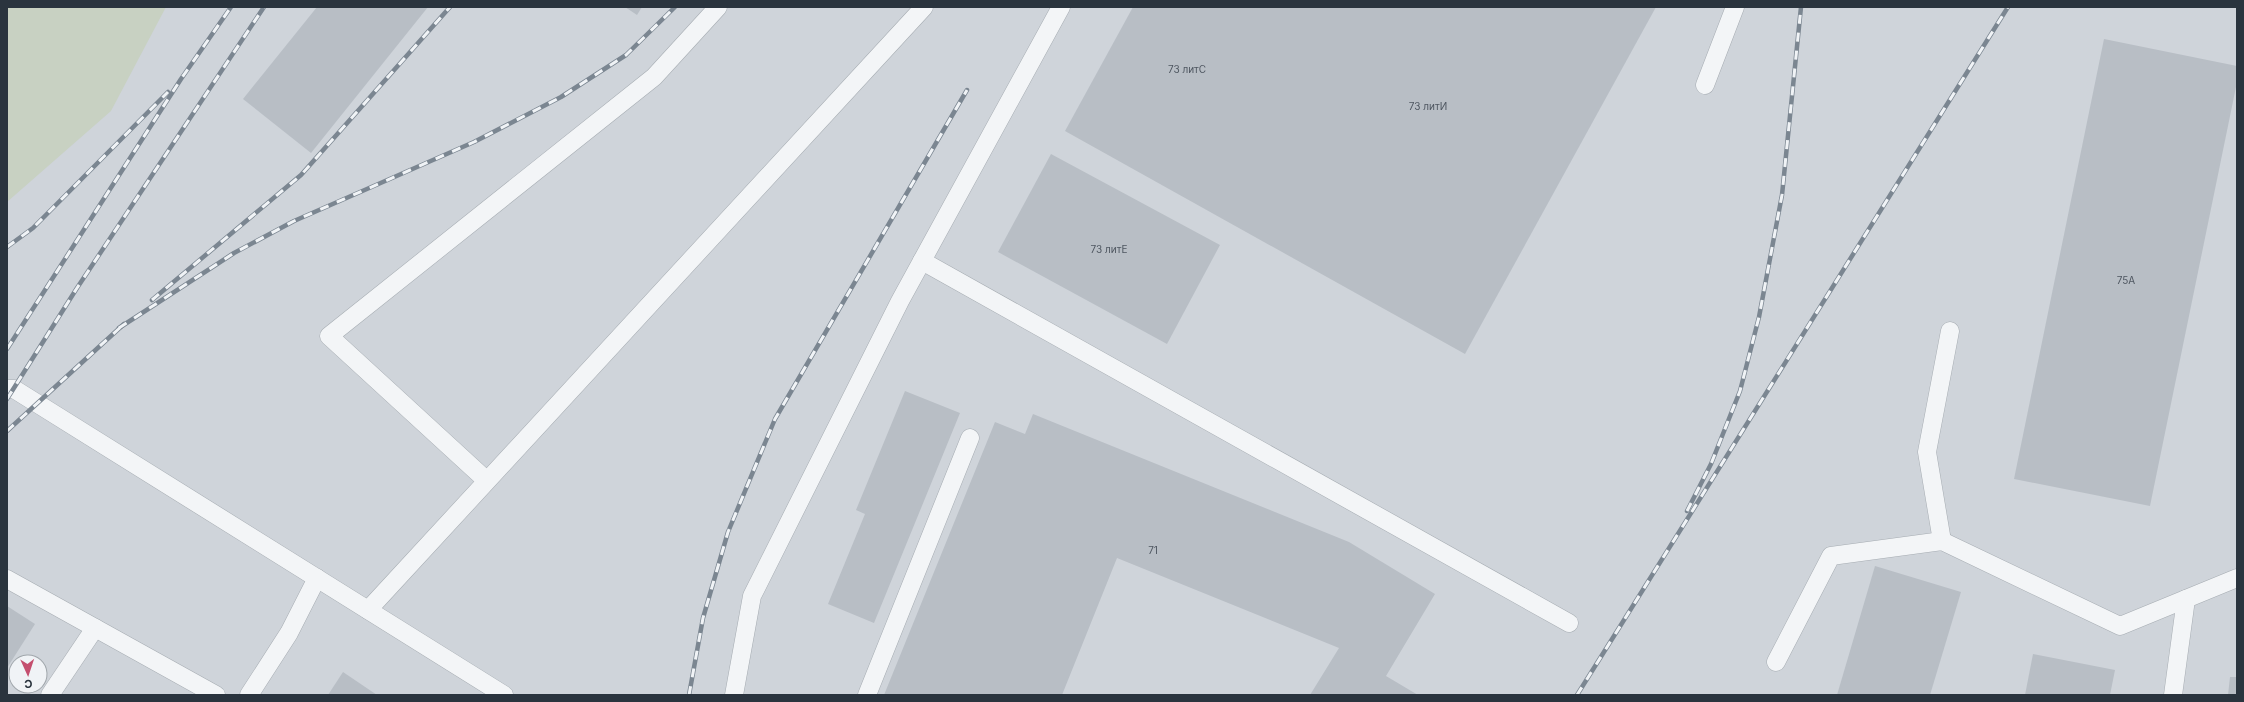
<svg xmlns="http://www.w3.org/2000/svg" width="2244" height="702" viewBox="0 0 2244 702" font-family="Inter,sans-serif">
<rect width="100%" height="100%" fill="#e0e4e8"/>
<path fill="#cfd4da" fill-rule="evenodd" d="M7,7h2230v688h-2230zM16,662h24v24h-24z"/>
<path fill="#c8d1c2" d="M7,7h159l-55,104 -104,91z"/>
<g fill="#b8bec5">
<path d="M317,7h111l-117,146 -68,-54z"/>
<path d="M625,7h17l-5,8z"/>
<path d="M1133,7h523l-191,347 -400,-223z"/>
<path d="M2104,39l133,27v16l-87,424 -136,-27z"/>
<path d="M1051,154l169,91 -53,99 -169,-92z"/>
<path d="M905,391l55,22 -86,210 -46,-19 37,-90 -9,-4z"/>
<path d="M1033,414l316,128 86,52 -49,82 32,19h-108l29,-47 -222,-90 -55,137h-178l111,-273 30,12z"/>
<path d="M1875,566l86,26 -31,103h-93z"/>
<path d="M7,606l28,18 -28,44z"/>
<path d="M2033,654l82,16 -5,25h-85z"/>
<path d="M343,672l34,23h-49z"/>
<path d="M2230,677h7v18h-9z"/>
</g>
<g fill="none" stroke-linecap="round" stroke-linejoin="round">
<defs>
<g id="lane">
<path d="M1705,85l30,-78"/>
<path d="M922,261l647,362"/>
<path d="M7,389h7l490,306"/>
<path d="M486,480l-157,-144 325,-259 64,-70"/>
<path d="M1942,541l-15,-89 23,-121"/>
<path d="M7,579l209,116"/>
<path d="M368,610l556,-603"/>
<path d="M1776,662l55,-106 111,-15 178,85 117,-48"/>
<path d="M50,695l45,-67"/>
<path d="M249,695l40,-62 28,-55"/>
<path d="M734,695l18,-99 148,-295 161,-294"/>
<path d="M867,695l103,-257"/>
<path d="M2173,695l13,-96"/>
</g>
</defs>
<use href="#lane" stroke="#a6acb2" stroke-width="19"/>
<use href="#lane" stroke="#f3f5f7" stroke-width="18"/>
<defs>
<g id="rail">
<path d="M7,247l26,-19 135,-136"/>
<path d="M152,300l149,-125 149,-168"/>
<path d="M119,328l115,-75 60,-32 180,-79 87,-45 65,-42 49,-48"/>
<path d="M7,349l174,-270 50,-72"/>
<path d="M7,399l70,-111 187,-281"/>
<path d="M7,431l117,-107"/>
<path d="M1687,511l24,-47 29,-73 19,-74 23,-122 19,-188"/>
<path d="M689,695l14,-77 25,-86 47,-113 192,-329"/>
<path d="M1577,695l431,-688"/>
</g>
</defs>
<use href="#rail" stroke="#7b8691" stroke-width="4.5"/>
<use href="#rail" stroke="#f0f3f6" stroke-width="3" stroke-dasharray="9" stroke-linecap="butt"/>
</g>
<g text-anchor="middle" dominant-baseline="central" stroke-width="3" stroke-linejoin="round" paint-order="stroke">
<g font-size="10" fill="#4e5660">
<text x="1187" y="69">73 литС</text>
<text x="1428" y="106">73 литИ</text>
<text x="1109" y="249">73 литЕ</text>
<text x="2126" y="280">75А</text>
<text x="1153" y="550">71</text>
</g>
</g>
<rect width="2244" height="702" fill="none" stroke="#2a343e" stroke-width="16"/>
<g transform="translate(28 674) rotate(177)"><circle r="19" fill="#f0f3f6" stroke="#a1a7ac"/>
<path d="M0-3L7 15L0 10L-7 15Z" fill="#c44e6e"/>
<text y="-6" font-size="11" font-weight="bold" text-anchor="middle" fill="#2a343e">С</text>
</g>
</svg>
